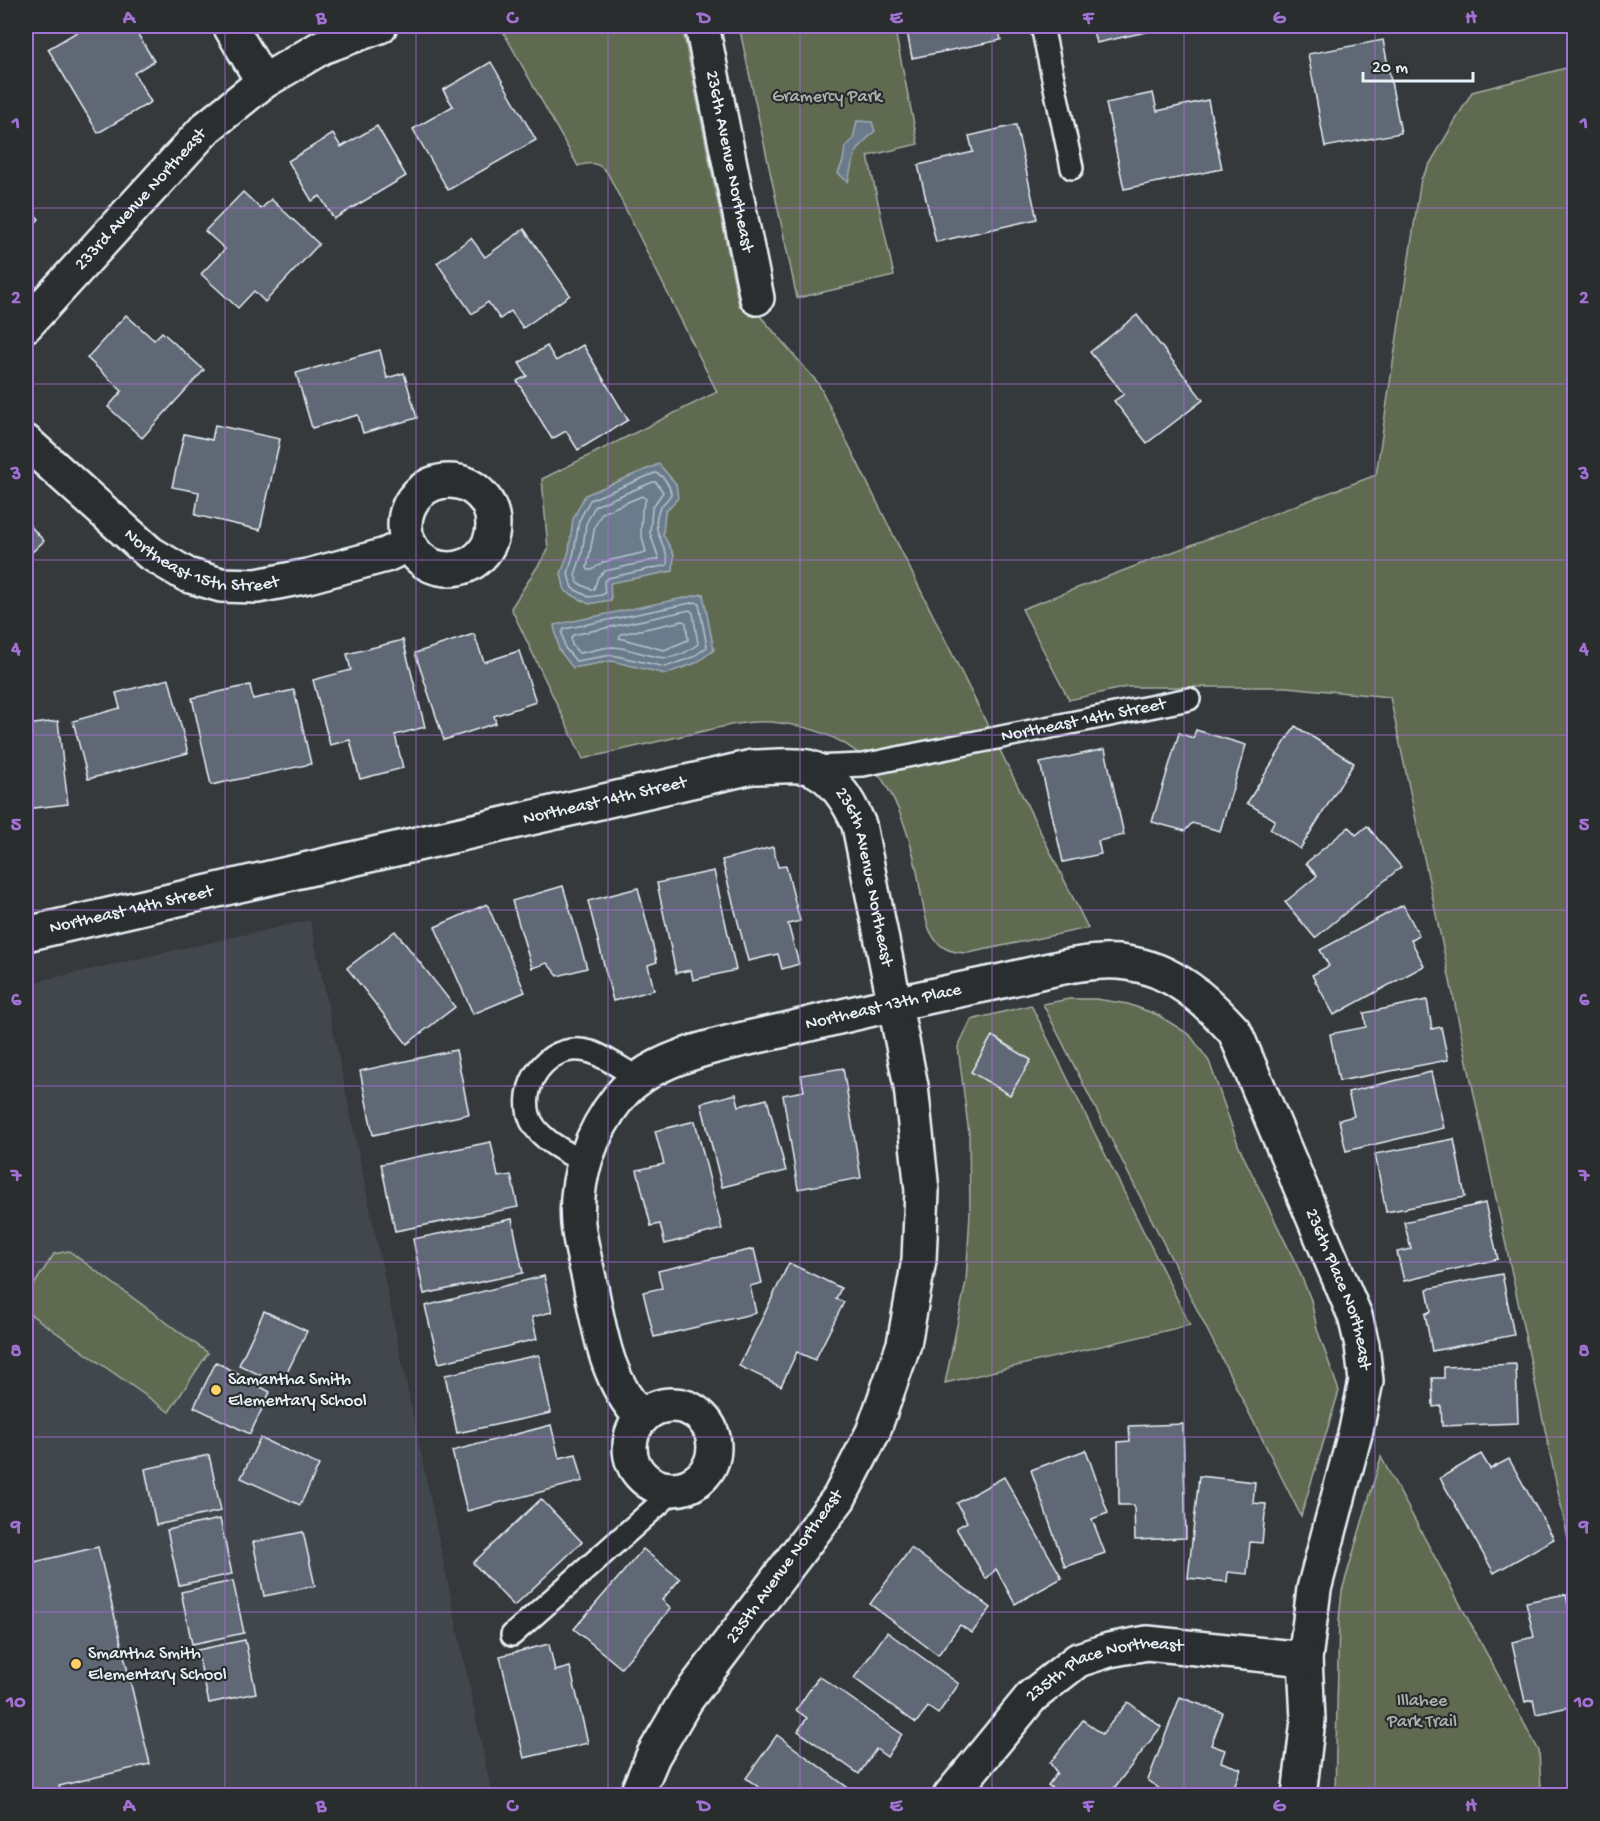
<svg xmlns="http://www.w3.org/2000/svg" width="1600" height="1821" viewBox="0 0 1600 1821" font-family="'Gochi Hand',sans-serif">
<rect width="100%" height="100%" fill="#35393c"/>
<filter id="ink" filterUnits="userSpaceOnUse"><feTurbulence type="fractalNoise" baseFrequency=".0167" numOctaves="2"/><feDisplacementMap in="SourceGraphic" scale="12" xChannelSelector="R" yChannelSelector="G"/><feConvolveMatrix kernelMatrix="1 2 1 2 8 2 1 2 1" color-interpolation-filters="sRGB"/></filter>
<g filter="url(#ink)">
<path fill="#42474d" d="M310,920l182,875h-466v-811z"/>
<g fill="#606a51" stroke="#a4aea4" stroke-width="1.5">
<path d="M500,26h182l57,280 16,4 63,73 270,545 -120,25c-16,0 -29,-4 -37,-20 -7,-12 -11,-47 -14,-62 -18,-86 -51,-141 -146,-149 -29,-2 -57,7 -85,13 -34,8 -68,16 -103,24l-72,-151 37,-58 -6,-71 175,-87 -110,-220c-10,-10 -16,-10 -29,-6z"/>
<path d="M739,26h155l24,118 -50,12 26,120 -97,22z"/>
<path d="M1574,66v1501l-184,-870 -104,-10h-159l-58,13 -47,-91 354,-134 45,-296 51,-87z"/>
<path d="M1069,999h27l32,5 30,11 32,20 19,26 30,86 59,121 13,32 6,29 22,62 -38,125 -258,-512z"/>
<path d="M1031,1005l159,320 -245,58 21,-101 4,-69 -1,-79 -11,-87 13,-27z"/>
<path d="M69,1251l139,102 -39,59 -143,-101v-14l28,-43z"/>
<path d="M1381,1457l158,294 2,38 4,6h-210l4,-175 3,-29z"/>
</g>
<g fill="#6b7c8b" stroke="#9dabb7" stroke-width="1.5">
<path d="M857,121l15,1 3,9c-20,18 -22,25 -27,51l-10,-9 5,-12 2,-14 8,-8z"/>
<path d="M659,464l17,20 2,14 -13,14 -2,22 11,21 -1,16 -63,12 1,17 -22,4 -24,-13 -4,-17 8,-23 4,-32 12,-24z"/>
<path d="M703,594l11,56 -18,13 -31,11 -53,-13 -39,7 -14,-18 -5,-25z"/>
</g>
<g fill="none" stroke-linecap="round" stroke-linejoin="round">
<g stroke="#b6c2cc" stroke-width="1.5">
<path d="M655,473c9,2 15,13 16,21 -3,6 -9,10 -12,16 -10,23 11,37 8,55l-59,13 -4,4 1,11 -3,2 -13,2 -17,-9 -4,-14 6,-22 5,-31 11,-21z"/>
<path d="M653,482h3l7,10 -11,16 -2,25 9,26 -54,12 -7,6 -4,12h-4l-12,-6 -3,-8 7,-21 4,-30 9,-18z"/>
<path d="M642,496l4,3 -4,11 -1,23 5,19 -43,10 -11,8h-4l-1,-2 8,-42 7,-13z"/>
<path d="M696,602l3,2 8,43 -14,10 -28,10 -53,-12 -36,6 -11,-13 -3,-15 2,-4z"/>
<path d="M690,610l3,3 5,31c-35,28 -51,5 -86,3 -10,0 -22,5 -33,6l-7,-8 -1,-7 2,-3z"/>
<path d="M683,621l3,2 2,17 -24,10 -45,-12 2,-4z"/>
</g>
</g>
<g fill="#606876" stroke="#e8f1f8" stroke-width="1.5">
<path d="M87,26h46l21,35 -20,12 17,29 -53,31 -50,-84z"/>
<path d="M906,26h92l3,14 -89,18z"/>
<path d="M1092,26h71l1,2 -68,15z"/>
<path d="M1383,40l18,93 -76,14 -17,-93z"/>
<path d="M491,62l45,78 -88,50 -35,-61 40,-23 -10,-16z"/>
<path d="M1153,93l4,18 51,-11 14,69 -98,20 -18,-86z"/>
<path d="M1016,125l21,94 -101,23 -18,-77 55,-13 -4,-16z"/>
<path d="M377,126l29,50 -72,43 -14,-23 -8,5 -24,-40 45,-27 8,13z"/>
<path d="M243,192l18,17 10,-10 48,45 -54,58 -11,-11 -16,17 -37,-34 24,-25 -20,-18z"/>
<path d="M26,206l13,13 -13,14z"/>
<path d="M524,229l46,66 -47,33 -12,-17 -11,8 -12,-17 -16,12 -35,-51 34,-25 14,19z"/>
<path d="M126,315l28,25 8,-8 42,38 -62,68 -34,-31 14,-16 -35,-33z"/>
<path d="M1137,315l66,85 -56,43 -33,-42 10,-7 -34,-42z"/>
<path d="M583,345l45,75 -50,30 -12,-19 -14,8 -35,-58 10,-5 -8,-13 28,-17 9,15z"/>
<path d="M380,350l7,28 17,-5 13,45 -54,15 -5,-18 -46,13 -16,-55z"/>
<path d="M215,425l65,14 -20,91 -65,-15 4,-23 -27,-5 12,-53 28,6z"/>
<path d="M26,521l18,20 -17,16 4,7 -5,5z"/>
<path d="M474,634l10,28 35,-11 17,51 -42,14 2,7 -52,17 -29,-87z"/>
<path d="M403,640l22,87 -30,8 8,33 -43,11 -10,-39 -20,5 -17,-65 38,-10 -4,-16z"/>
<path d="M169,679l19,74 -100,26 -15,-58 47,-13 -4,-15z"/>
<path d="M250,685l3,14 41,-9 17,74 -100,21 -19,-87z"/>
<path d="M58,721l10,83 -42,5v-84z"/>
<path d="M1295,726l59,37 -54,86 -30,-20 5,-9 -28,-17z"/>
<path d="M1196,730l50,15 -26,86 -28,-8 -7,8 -33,-9 27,-89 14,5z"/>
<path d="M1105,749l19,86 -26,6 3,13 -38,8 -23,-99z"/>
<path d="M1367,826l34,41 -86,71 -30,-36 32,-26 -11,-13 43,-36 7,8z"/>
<path d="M773,847l5,20 8,-1 14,55 -12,3 11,40 -17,5 -4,-15 -30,7 -26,-101z"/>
<path d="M714,871l22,99 -43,10 -2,-10 -15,3 -19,-90z"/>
<path d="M563,886l24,82 -29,8 -11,-13 -15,5 -20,-67z"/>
<path d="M638,888l19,74 -9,3 6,25 -41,11 -25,-100z"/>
<path d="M487,904l38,88 -52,22 -38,-87z"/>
<path d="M1403,905l16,30 -8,5 13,26 -90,49 -22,-40 17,-9 -9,-16z"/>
<path d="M395,931l60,76 -48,37 -60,-76z"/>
<path d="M1427,1000l5,29 9,-2 7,33 -109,21 -9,-47 36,-7 -2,-14z"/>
<path d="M992,1036l39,24 -21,35 -39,-23z"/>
<path d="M456,1050l13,64 -96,21 -13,-64z"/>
<path d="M843,1068l18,110 -63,11 -15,-94 21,-4 -3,-16z"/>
<path d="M1431,1072l13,56 -98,23 -7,-31 15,-4 -6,-24z"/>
<path d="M736,1094l3,12 28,-7 19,72 -64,16 -21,-84z"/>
<path d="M695,1121l27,108 -57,15 -5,-20 -9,2 -14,-56 27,-6 -9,-33z"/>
<path d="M1454,1139l11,58 -79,15 -11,-58z"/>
<path d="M491,1142l7,35 13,-2 7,32 -123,24 -14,-67z"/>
<path d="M1485,1203l13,56 -94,22 -7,-29 14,-3 -7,-27z"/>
<path d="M512,1219l11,54 -99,21 -11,-55z"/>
<path d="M754,1249l8,34 -12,3 6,27 -102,24 -11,-45 19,-4 -4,-17z"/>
<path d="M789,1263l52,25 -5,11 8,3 -29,58 -18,-8 -16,34 -42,-20z"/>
<path d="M1502,1274l12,61 -82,16 -7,-37 6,-3 -4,-22z"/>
<path d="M544,1276l8,36 -20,5 5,22 -98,24 -14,-57z"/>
<path d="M264,1311l43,20 -26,54 -42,-20z"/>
<path d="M539,1355l12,58 -94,20 -12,-58z"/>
<path d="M216,1362l54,30 -20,42 -56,-27z"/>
<path d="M1516,1364l2,59 -76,3 -1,-20 -8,1 -1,-29h12v-11z"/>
<path d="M1183,1424l3,114 -51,2 -1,-35h-15l-1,-63 12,-1 -1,-15z"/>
<path d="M551,1425l8,33 17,-4 7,27 -116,30 -15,-60z"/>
<path d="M260,1438l59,27 -19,40 -59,-27z"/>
<path d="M1086,1450l22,63 -16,6 13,34 -40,14 -34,-97z"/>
<path d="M1481,1454l9,15 19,-10 45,80 -60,34 -54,-95z"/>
<path d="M209,1455l12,56 -65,14 -11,-56z"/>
<path d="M1199,1476l56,6 -2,21 13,1 -4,39 -12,-1 -3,32 -19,-2 -1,10 -39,-4z"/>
<path d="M1004,1477l58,101 -47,26 -19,-35 -10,10 -30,-51 11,-6 -10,-19z"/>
<path d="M541,1499l41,43 -68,64 -41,-43z"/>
<path d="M220,1519l12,55 -53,11 -12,-55z"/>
<path d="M303,1532l12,54 -51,10 -11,-54z"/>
<path d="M98,1547l52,217 -91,22 3,10h-36v-232z"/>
<path d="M911,1548l80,60 -19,25 -12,-8 -22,30 -68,-51z"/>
<path d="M643,1549l37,30 -18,21 9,8 -50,60 -47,-39z"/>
<path d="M233,1581l11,52 -52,11 -11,-52z"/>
<path d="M1566,1594l8,41v71l-38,8 -3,-14 -8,2 -13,-60 22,-5 -8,-35z"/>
<path d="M887,1632l72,52 -21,30 -10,-7 -12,16 -62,-45z"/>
<path d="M245,1640l11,53 -47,10 -12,-53z"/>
<path d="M549,1644l6,27 15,-4 18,76 -64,15 -24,-102z"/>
<path d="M819,1676l83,58 -15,23 -11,-8 -17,25 -61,-43 9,-13 -11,-8z"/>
<path d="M1180,1697l43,16 -12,32 14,5 -4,12 20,7 -10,27h-73l3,-6 -13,-10z"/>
<path d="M1128,1702l33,25 -53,69h-46l-14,-11 9,-12 -7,-10 33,-43 19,14z"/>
<path d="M777,1735l82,61h-103l5,-7 -15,-11z"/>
</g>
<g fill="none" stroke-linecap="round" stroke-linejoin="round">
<defs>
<g id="service">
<path d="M1042,26l30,142"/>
<path id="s1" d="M812,767l51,-2 326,-66"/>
<path d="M585,1163c-19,-11 -50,-25 -56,-48 -9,-37 24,-75 62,-63 15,5 34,19 49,27"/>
<path d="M512,1635l164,-146"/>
</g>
<g id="minor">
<path d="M230,26l33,56"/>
<path id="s2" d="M702,26l55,272"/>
<path id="s3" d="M26,325l180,-197 57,-46 59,-35 58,-21"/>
<path id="s4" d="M26,442l124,111 37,22 34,10 36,1 51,-10 78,-21 23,-11"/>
<circle cx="449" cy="525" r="44"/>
<path id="s5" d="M26,934l726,-167c14,0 43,-3 56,0 25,7 42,37 51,58l52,261 11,105 -3,69 -15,84 -31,88 -34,66 -153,202 -33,56 -17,40"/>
<circle cx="672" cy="1447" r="42"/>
<path id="s6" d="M642,1418c-36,-37 -42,-87 -52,-135 -4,-19 -10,-40 -12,-59 -4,-46 13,-92 41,-127 18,-22 47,-36 73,-44 30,-10 62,-16 93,-23 69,-17 138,-33 208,-47 39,-8 95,-26 134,-20 46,6 79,37 108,69l120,284 7,29 4,36 -10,49 -42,159 -9,70 3,61 -9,76"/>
<path id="s7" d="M950,1796l82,-100 46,-36 31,-10 38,-7 158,16"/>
</g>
</defs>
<use href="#service" stroke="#e8f1f8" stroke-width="26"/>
<use href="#minor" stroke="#e8f1f8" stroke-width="38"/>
<use href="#service" stroke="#2a2d2e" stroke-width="21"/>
<use href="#minor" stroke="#2a2d2e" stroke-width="33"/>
</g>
</g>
<path fill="none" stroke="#a171d3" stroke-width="1.5" stroke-opacity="0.55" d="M225,26v1770M416,26v1770M608,26v1770M800,26v1770M992,26v1770M1184,26v1770M1375,26v1770M26,208h1548M26,384h1548M26,560h1548M26,735h1548M26,910h1548M26,1086h1548M26,1262h1548M26,1437h1548M26,1612h1548"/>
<g fill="#ffd166" stroke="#2a2d2e" stroke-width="2">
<circle cx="216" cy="1390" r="6"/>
<circle cx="76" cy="1664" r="6"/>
</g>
<g text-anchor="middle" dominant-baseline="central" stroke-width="4.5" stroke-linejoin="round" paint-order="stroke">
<g font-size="18" fill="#abb4ad" stroke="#2a2d2e">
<text x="827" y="97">Gramercy Park</text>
<text x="1422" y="1701">Illahee<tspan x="1422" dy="21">Park Trail</tspan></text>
</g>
<g font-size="18" fill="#e8f1f8" stroke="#2a2d2e">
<text stroke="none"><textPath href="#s2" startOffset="138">236th Avenue Northeast</textPath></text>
<text stroke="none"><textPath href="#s3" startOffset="170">233rd Avenue Northeast</textPath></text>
<text stroke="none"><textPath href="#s4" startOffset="219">Northeast 15th Street</textPath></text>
<text stroke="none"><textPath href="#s1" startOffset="276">Northeast 14th Street</textPath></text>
<text stroke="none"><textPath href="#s5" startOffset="594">Northeast 14th Street</textPath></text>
<text stroke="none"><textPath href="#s5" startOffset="932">236th Avenue Northeast</textPath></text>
<text stroke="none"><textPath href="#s5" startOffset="108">Northeast 14th Street</textPath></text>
<text stroke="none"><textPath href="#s6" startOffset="627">Northeast 13th Place</textPath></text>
<text stroke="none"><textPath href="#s6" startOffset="1284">236th Place Northeast</textPath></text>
<text transform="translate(785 1567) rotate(-54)">235th Avenue Northeast</text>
<text stroke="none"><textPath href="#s7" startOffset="210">235th Place Northeast</textPath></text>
</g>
<g font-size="18" fill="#e8f1f8" stroke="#2a2d2e" text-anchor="start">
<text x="228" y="1380">Samantha Smith<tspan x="228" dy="21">Elementary School</tspan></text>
<text x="88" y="1654">Smantha Smith<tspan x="88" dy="21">Elementary School</tspan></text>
</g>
</g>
<rect width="1600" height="1821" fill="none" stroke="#2a2d2e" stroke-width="66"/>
<path d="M1363 72v9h110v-9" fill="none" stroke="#e8f1f8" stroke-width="3"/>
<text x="1372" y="72" font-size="18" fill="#e8f1f8" stroke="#2a2d2e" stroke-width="4.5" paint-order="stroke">20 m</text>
<rect x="33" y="33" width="1534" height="1755" fill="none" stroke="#a171d3" stroke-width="2"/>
<g font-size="20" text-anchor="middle" font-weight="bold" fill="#a171d3">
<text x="129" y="23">A</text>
<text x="321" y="23">B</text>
<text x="512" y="23">C</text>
<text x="704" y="23">D</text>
<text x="896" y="23">E</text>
<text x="1088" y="23">F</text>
<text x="1279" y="23">G</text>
<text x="1471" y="23">H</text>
<text x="16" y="128">1</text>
<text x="1584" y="128">1</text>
<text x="16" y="303">2</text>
<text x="1584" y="303">2</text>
<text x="16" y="479">3</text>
<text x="1584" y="479">3</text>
<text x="16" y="654">4</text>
<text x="1584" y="654">4</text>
<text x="16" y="830">5</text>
<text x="1584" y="830">5</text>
<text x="16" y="1005">6</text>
<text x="1584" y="1005">6</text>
<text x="16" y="1181">7</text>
<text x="1584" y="1181">7</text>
<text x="16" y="1356">8</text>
<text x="1584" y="1356">8</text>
<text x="16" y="1532">9</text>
<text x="1584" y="1532">9</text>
<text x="16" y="1707">10</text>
<text x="1584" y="1707">10</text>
<text x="129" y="1811">A</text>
<text x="321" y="1811">B</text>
<text x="512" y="1811">C</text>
<text x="704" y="1811">D</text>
<text x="896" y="1811">E</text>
<text x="1088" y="1811">F</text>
<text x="1279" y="1811">G</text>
<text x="1471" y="1811">H</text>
</g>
</svg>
